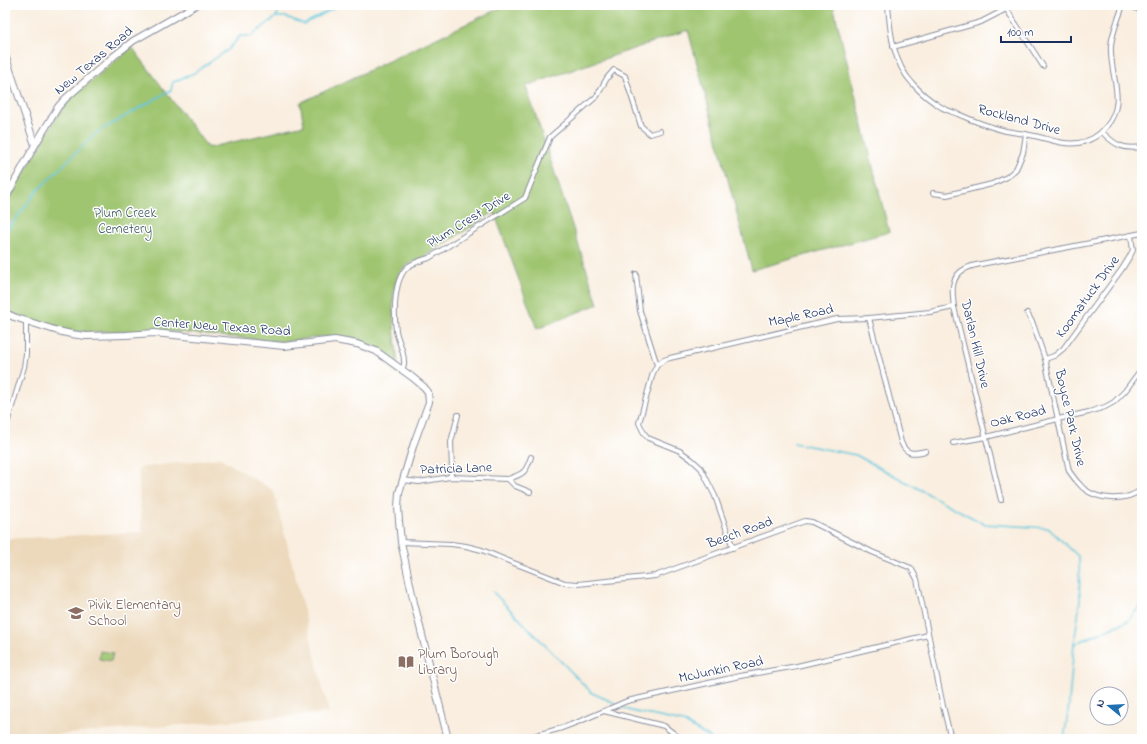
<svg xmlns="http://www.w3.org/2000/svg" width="1147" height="744" viewBox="0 0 1147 744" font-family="'Indie Flower',sans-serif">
<rect width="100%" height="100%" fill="#fff"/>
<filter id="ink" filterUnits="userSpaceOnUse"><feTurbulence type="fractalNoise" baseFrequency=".025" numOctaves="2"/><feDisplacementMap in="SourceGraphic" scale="8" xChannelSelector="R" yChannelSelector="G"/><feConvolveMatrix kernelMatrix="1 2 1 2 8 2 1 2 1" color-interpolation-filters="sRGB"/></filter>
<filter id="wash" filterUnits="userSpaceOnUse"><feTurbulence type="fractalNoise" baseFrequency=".012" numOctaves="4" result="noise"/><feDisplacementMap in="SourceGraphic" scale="16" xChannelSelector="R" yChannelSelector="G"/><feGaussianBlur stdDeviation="0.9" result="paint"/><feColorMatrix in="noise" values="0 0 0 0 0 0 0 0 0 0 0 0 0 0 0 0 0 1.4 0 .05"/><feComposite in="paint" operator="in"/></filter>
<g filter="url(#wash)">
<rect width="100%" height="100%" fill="#f9eedf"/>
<path fill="#ecd8ba" d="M220,458l54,33 55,222 -324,26v-200l137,-7 -4,-64z"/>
<g fill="#9fc570" stroke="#5d7a67">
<path d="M504,5h329l56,227 -137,38 -64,-240 -162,56 72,218 -61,25 -43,-117 -72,46c-6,3 -14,6 -19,11 -17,16 -7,73 -5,94l-17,-13 -18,-9 -21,-4h-23l-35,5 -119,-11 -76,1 -18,-1 -19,-5 -33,-10 -14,-6v-105l51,-87 16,-21 60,-50 76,101 96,-23 -4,-22 204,-97z"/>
<path d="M100,651l13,2 -2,8 -12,-2z"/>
</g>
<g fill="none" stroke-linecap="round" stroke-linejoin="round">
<g stroke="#61c7df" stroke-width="1.5">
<path d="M276,17h10l18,7 36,-19"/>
<path d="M5,222l5,3"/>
<path d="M5,233l32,-42 59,-58 75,-43 2,-8 21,-9 35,-24 11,-13h11l20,-15 5,-4 3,-7 -1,-5"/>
<path d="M794,443l62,12 128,69 64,4 31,29 1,45 -6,42 -6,69 -4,26"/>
<path d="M493,592l99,101 25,11"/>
<path d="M1074,644l54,-23 14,-18"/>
<path d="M620,706l11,5 52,11 29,17"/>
</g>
</g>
</g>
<g filter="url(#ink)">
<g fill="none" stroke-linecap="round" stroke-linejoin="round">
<defs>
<g id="street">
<path d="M888,5c2,28 5,58 25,79 8,9 18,17 28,23 5,3 11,5 17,7 15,7 32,13 48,17 11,2 22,3 33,6 13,3 25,8 39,6 10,-1 21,-7 28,-16 22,-26 3,-52 5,-81 1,-14 8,-28 12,-41"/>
<path d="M1128,5l14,6"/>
<path d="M1007,10l36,56"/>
<path d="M893,47l88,-25 33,-17"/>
<path d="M1102,132c13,13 21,18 40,15"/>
<path d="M933,193l14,2 45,-11 15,-7 9,-8 7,-16 3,-19"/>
<path d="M636,274l4,37 17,54"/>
<path d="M1027,313l6,11 12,35 24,112c4,6 9,12 14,17 16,13 43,14 59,1"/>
<path d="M869,318l32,124c5,13 12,12 25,9"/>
<path d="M1045,359l9,-3 9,-7 59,-80 8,-13 3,-6 -2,-14"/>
<path d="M402,370c1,-3 3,-6 2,-9 0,-10 -6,-20 -8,-30 -2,-17 -3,-54 13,-65 6,-4 13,-6 20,-8l96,-60 25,-61 47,-41 10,-18 7,-8 11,6 16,50 9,8 10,-3"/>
<path d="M5,430l19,-63 2,-13v-33"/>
<path d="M953,443l33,-6 72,-18 31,-7 16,-5 9,-5 11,-11 17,-23"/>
<path d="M450,477l2,-7 -1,-28 7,-27"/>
<path d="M508,479c16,-5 18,-7 23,-22"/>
<path d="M403,480l16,2 31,-5 58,2 7,7 15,6"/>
<path d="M1001,500l-47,-193c-2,-14 -4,-31 11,-38 5,-3 11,-4 16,-5l161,-31"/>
<path d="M401,542l50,2 15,2 16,4 24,10 59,23 13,1 77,-8 139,-51 11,-4 7,1 60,30 39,16 6,11 26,127 8,33"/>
<path d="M733,548l-18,-52 -14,-28 -10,-9 -11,-8 -32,-13 -4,-5 -5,-10 14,-50 4,-8 7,-5 6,-2 167,-39 32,-1 61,-6 24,-5"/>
<path d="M604,711l60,15 17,13"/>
<path d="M522,739l40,-11 21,-8 44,-19 113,-25 57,-10 131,-31"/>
</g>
<g id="secondary">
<path d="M5,55l30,90"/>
<path d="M5,313l9,4 44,14 13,3 15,2 40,-1 28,-2 130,13 51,-6 22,4 19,7 36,26 12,10 4,5 1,10 -15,41 -15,50 -1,14 1,14 2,21 13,61 34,136"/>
</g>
<path id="primary" d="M5,199l30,-54 23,-38 7,-8 49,-43 19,-15 63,-36"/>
</defs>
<use href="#street" stroke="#8a8e9e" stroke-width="6"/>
<use href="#secondary" stroke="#8a8e9e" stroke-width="8"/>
<use href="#primary" stroke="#8a8e9e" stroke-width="8"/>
<use href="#street" stroke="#fff" stroke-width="4"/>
<use href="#secondary" stroke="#fff" stroke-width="6"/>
<use href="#primary" stroke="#fff" stroke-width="6"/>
</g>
</g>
<defs>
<symbol id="school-bare" viewBox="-9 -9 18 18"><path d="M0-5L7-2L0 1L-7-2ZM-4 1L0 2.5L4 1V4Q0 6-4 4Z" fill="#8d6e63" stroke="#fff" stroke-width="2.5" paint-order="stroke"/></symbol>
<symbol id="library-bare" viewBox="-9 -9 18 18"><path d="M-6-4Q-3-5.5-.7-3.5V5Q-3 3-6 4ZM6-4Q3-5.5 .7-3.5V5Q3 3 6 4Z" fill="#8d6e63" stroke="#fff" stroke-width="2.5" paint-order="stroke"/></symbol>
</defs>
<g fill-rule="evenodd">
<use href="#school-bare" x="65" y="602" width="22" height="22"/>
<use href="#library-bare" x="395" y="651" width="22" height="22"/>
</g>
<g text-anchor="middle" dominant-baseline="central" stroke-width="3" stroke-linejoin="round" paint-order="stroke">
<g font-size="14" fill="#1b2f5e" stroke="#fff">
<text transform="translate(94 61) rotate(-40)">New Texas Road</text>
<text transform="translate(1019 120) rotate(15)">Rockland Drive</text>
<text transform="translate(469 220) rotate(-32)">Plum Crest Drive</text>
<text transform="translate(1088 297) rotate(-54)">Koomatuck Drive</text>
<text transform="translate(801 316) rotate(-12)">Maple Road</text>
<text transform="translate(222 327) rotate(4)">Center New Texas Road</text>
<text transform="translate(975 344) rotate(77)">Darlan Hill Drive</text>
<text transform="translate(1018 417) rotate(-14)">Oak Road</text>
<text transform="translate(1070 418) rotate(77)">Boyce Park Drive</text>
<text transform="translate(456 469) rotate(-2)">Patricia Lane</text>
<text transform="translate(740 533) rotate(-20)">Beech Road</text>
<text transform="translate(721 670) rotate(-12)">McJunkin Road</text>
</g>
<g font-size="14" fill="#435c63" stroke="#fff">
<text x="125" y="213">Plum Creek<tspan x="125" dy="16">Cemetery</tspan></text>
</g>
<g font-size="14" fill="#785e54" stroke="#fff" text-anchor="start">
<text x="88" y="605">Pivik Elementary<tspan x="88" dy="16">School</tspan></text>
<text x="418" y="654">Plum Borough<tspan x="418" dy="16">Library</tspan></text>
</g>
</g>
<rect width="1147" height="744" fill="none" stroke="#fff" stroke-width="20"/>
<g transform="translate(1109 706) rotate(288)"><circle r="19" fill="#ffffff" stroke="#a4acbf"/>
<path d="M0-3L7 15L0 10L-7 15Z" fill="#1f6fb2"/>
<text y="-6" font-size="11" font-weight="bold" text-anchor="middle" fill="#1b2f5e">N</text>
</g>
<path d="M1001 36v6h70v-6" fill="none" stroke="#1b2f5e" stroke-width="2"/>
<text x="1007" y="36" font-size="12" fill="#1b2f5e" stroke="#ffffff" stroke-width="3" paint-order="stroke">100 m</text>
</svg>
